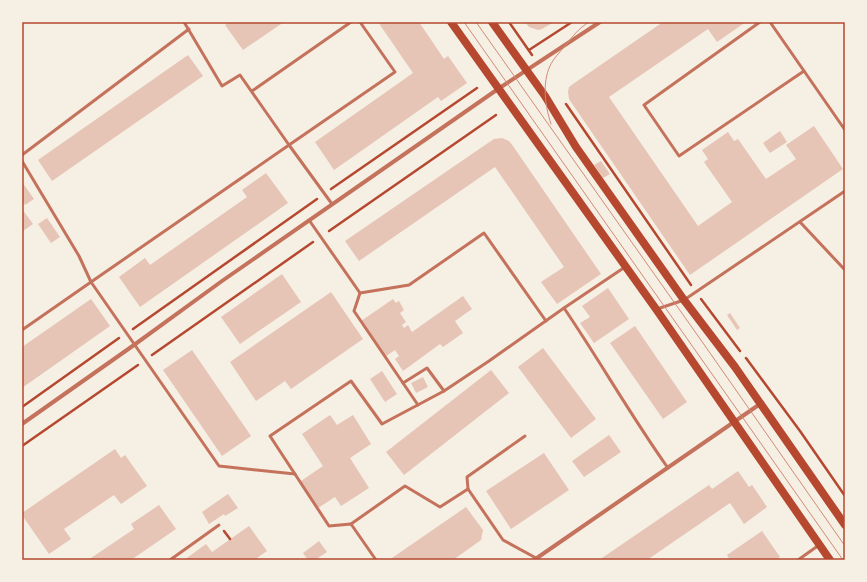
<svg xmlns="http://www.w3.org/2000/svg" width="867" height="582" viewBox="0 0 867 582" font-family="'Roboto Condensed',sans-serif">
<rect width="100%" height="100%" fill="#f6efe4"/>
<g fill="#e6c5b7">
<path d="M230,22h54l-41,28 -18,-25z"/>
<path d="M378,22h41l25,37 4,-3 19,27 -26,18 -3,-4 -104,73 -19,-28 98,-69z"/>
<path d="M525,22h29l-12,7 -4,1 -9,-3z"/>
<path d="M663,22h79l1,2 -26,18 -9,-13 -99,68 89,129 34,-24 -28,-40 4,-3 -6,-9 26,-18 6,9 4,-2 28,40 30,-20 -10,-14 28,-19 29,43 -153,106 -117,-170 -4,-6 -1,-7 1,-5 4,-3z"/>
<path d="M188,55l15,21 -151,105 -14,-21z"/>
<path d="M780,131l7,11 -17,11 -7,-10z"/>
<path d="M502,138l7,3 4,5 88,128 -44,30 -16,-22 23,-15 -69,-100 -136,94 -14,-20 143,-98 6,-4z"/>
<path d="M601,161l9,13 -7,4 -9,-13z"/>
<path d="M266,173l22,30 -148,104 -21,-30 26,-19 5,7 97,-68 -5,-7z"/>
<path d="M22,182l12,17 -9,6 -3,-4z"/>
<path d="M22,209l11,15 -10,7 -1,-1z"/>
<path d="M47,218l13,19 -9,6 -13,-19z"/>
<path d="M282,274l19,28 -61,42 -19,-27z"/>
<path d="M608,288l21,31 -35,24 -14,-20 10,-6 -8,-11z"/>
<path d="M331,292l32,47 -72,50 -6,-8 -29,20 -26,-39z"/>
<path d="M463,296l9,13 -17,12 8,12 -20,14 -3,-3 -37,27 -8,-12 4,-3 -4,-6 -10,7 -24,-36 32,-22 3,4 3,-2 5,9 -4,3 6,9 -4,3 2,3 4,-3 4,7z"/>
<path d="M91,299l19,27 -88,62v-41z"/>
<path d="M730,313l10,15 -3,2 -10,-15z"/>
<path d="M635,326l52,76 -24,17 -53,-76z"/>
<path d="M543,348l53,71 -25,19 -53,-71z"/>
<path d="M192,350l59,86 -29,20 -59,-86z"/>
<path d="M491,370l18,23 -105,82 -18,-23z"/>
<path d="M382,371l15,23 -12,8 -15,-23z"/>
<path d="M423,377l5,10 -12,6 -5,-10z"/>
<path d="M330,415l7,10 16,-10 18,29 -21,14 19,30 -28,18 -6,-9 -17,11 -17,-27 22,-15 -21,-32z"/>
<path d="M609,435l12,17 -37,25 -12,-16z"/>
<path d="M115,449l6,9 4,-3 22,31 -26,18 -7,-9 -50,34 7,10 -22,15 -27,-39v-2z"/>
<path d="M544,453l25,37 -58,39 -25,-38z"/>
<path d="M738,471l11,16 3,-2 15,22 -23,17 -14,-21 -83,57h-48l110,-75 3,4z"/>
<path d="M228,494l10,14 -13,8 -1,-2 -15,10 -7,-12z"/>
<path d="M159,505l17,24 -45,31h-43l46,-31 -3,-5z"/>
<path d="M466,507l17,23 -2,10 -28,20h-64z"/>
<path d="M249,526l18,25 -13,9h-70l22,-16 6,8z"/>
<path d="M762,531l18,26 -4,3h-46l-3,-5z"/>
<path d="M319,541l8,11 -12,8h-7l-5,-7z"/>
</g>
<g fill="none" stroke-linecap="round" stroke-linejoin="round">
<g stroke="#b5482f" stroke-width="2.5">
<path d="M509,22l23,33"/>
<path d="M529,50l43,-28"/>
<path d="M566,104l125,181"/>
<path d="M331,189l146,-101"/>
<path d="M329,231l167,-116"/>
<path d="M701,299l39,52"/>
<path d="M133,329l184,-130"/>
<path d="M152,355l161,-113"/>
<path d="M746,358l54,73 45,65"/>
<path d="M22,407l97,-69"/>
<path d="M22,446l116,-81"/>
<path d="M224,531l6,8"/>
</g>
<g stroke="#c5725c" stroke-width="3">
<path d="M184,22l38,64 18,-11 49,70 106,-73 -35,-50"/>
<path d="M760,22l-116,83 35,51 125,-85"/>
<path d="M770,22l75,108"/>
<path d="M252,91l99,-69"/>
<path d="M22,155l167,-126"/>
<path d="M22,161l57,95 12,26 198,-137 43,59"/>
<path d="M309,220l51,73 49,-8 75,-52 62,88"/>
<path d="M800,222l45,48"/>
<path d="M625,267l-61,41c36,53 67,108 104,160"/>
<path d="M360,293l-6,18 49,72 24,-15 17,23"/>
<path d="M657,309l27,-9 161,-109"/>
<path d="M22,330l69,-48 128,184 76,8"/>
<path d="M403,383l15,22"/>
<path d="M525,436l-58,41 1,12 35,51 33,18"/>
<path d="M351,524l54,-38 35,21 28,-18"/>
<path d="M170,560l49,-35"/>
<path d="M376,560l-25,-36 -22,2 -59,-90 81,-55 31,43 62,-33 45,-30 75,-53"/>
<path d="M798,560l21,-15"/>
</g>
<g stroke="#c5725c" stroke-width="4">
<path d="M22,424l112,-79 88,-64 276,-192 102,-67"/>
<path d="M534,560l226,-156"/>
</g>
<g stroke="#b5482f" stroke-width="8">
<path d="M451,22l205,287 174,251"/>
<path d="M492,22l53,74 31,51 108,153 51,67 110,158"/>
</g>
<g stroke="#cf8b77" stroke-width="1">
<path d="M464,22l379,538"/>
<path d="M476,22l227,321 142,203"/>
<path d="M551,124c-6,-18 -9,-41 -1,-58 3,-7 10,-14 15,-20 8,-10 13,-17 24,-24"/>
</g>
</g>
<rect width="867" height="582" fill="none" stroke="#f6efe4" stroke-width="46"/>
<rect x="23" y="23" width="821" height="536" fill="none" stroke="#b5482f" stroke-width="1.5"/>
</svg>
